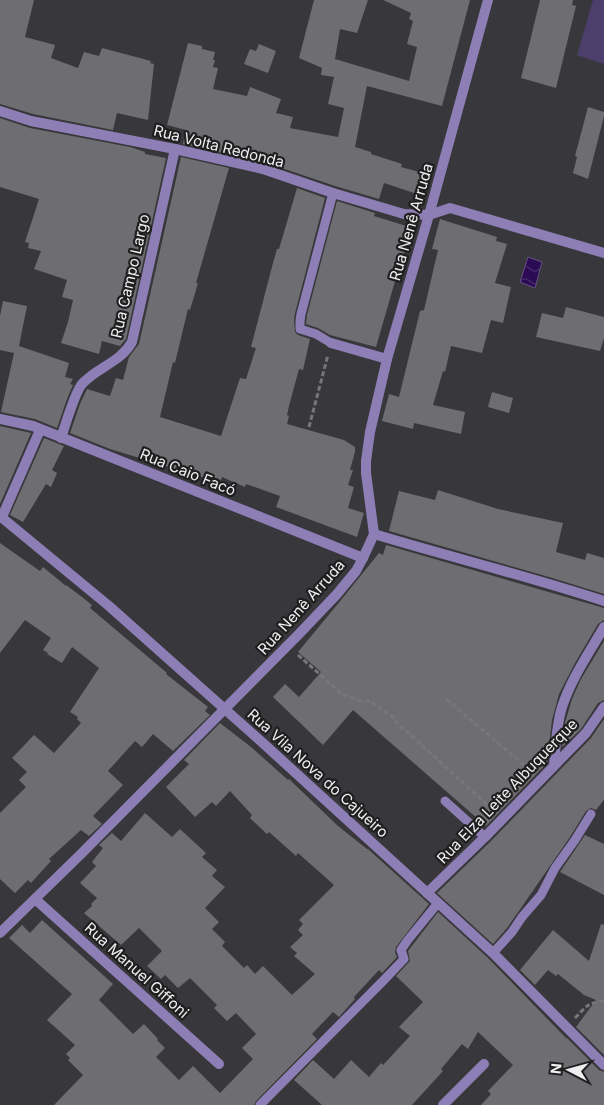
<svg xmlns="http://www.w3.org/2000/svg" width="604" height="1105" viewBox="0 0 604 1105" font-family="Inter,sans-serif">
<defs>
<pattern id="water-waves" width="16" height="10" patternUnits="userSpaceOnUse" patternTransform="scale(1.25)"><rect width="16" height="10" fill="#2b0b54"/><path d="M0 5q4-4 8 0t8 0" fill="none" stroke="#4a2f6d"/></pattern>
</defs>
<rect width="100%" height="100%" fill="#38373b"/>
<path fill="#4c3f6b" d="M593,0h11v64l-27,-9z"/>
<path fill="url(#water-waves)" stroke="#664f83" d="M528,257l14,5 -7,26 -15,-6z"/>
<g fill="#6e6d71">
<path d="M0,0h34l-9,37 30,8 -4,13 27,10 6,-16 15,4 3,-8 49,13 -1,2 4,1 -6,56 -31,-7 -4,17 -80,-16 -33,-10z"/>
<path d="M314,0h54l-11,33 -17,-4 -5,30 74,22 8,-34 -10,-3 6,-23 -4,-2 2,-6 -28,-13h87l-28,106 -75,-20 -12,61 16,5v2l31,10 -1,3 25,7 -6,21 -36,-12 -5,16 -44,-13 -74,-25 1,-2 -28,-8 -2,4 -49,-11 3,-14 -19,-5 21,-82 14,3v3l13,3 -2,8h2l-2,7 5,1 -5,21 34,7 3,-9 31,12 -5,14 17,4 -3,11 48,9 6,-29 -16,-4 6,-27 -13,-2 1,-7 -23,-10z"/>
<path d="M540,0h33l-1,5 4,1 -20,82 -35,-10z"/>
<path d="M259,44l17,7 -8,22 -24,-9 6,-15 6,2z"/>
<path d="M588,107l16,5v4l-16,63 -15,-6 4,-16 -2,-1z"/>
<path d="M0,118l30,10 100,19 15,5v2l21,4 -40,181 -6,7 -18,-5 -3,13 -38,-11 7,-21 5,-22 -11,-3 5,-17 -33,-11 7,-18 -13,-3 1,-5 -4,-1 14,-43 -39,-12z"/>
<path d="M181,157l48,11 -33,115h2l-5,17 -3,10 -2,-1 -13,54 -2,-1 -13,55 61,19 19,-58 6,1 10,-31 -5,-1 22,-84 4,-14h2l18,-61 28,10 -30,115 -1,8 1,11 3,3 12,4 -7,31 -4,-1 -10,37 -2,-1 2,1 -2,9 2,1 -2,8 57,16 11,7v5l-5,18h3l-5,15 6,2 -6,21 16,5 -7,24 -81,-30 4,-11 -14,-5 -20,-7 -1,3 -23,-10 -1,3 -15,-5 -1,3 -95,-29 -40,-16 10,-29 7,-15 23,7 6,-18 7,2 6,-23 10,-13z"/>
<path d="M337,201l38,12 -1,3 39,12 -15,43 -22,76 -46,-12 -12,-7 -12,-4 1,-9z"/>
<path d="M440,219l57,18 -1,4 11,3 -12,39 16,4 -8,36 -12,-3 -9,33 -31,-7 -6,26 -2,-1 -10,34 32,7 -4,22 -47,-11 -1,6 -31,-8 7,-27 10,3 21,-86 4,-1 14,-60 -6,-1z"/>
<path d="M3,301l24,5 -8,40 50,17 -4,14 8,2 -3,5 3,1 -6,14 -10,29 -22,-9 -34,-7 13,-59 -14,-3v-34z"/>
<path d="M566,307l38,10v21l-4,13 -64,-14 6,-24 21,5z"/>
<path d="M492,392l21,6 -4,15 -21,-6z"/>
<path d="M0,426l31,7 -31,71z"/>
<path d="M44,438l20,8 -12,24 5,3 -6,14 -5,-3 -23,38 -13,-7z"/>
<path d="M438,490l60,19 65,14 -7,29 29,8 2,-7 17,5v36l-55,-17 -160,-46 10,-40 36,9z"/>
<path d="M0,543l40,28 3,-4 23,19v-1l16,12 10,8 -2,3 77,65 -1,1 42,33 -3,4 5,4 -37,36 -20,-17 -11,13 -7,-6 -27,30 15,14 -30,31 9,8 -13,12 -8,-6 -32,29 2,2 -20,22 -3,-3 -13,13 -15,-14v-66l26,-26 -7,-7 8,-8 -15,-14 22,-23 20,18 27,-30 -4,-4 1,-2 -8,-5 29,-44 -27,-21 -10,16 -15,-9 1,-1 -5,-3 8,-12 -26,-18 -25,33z"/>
<path d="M386,545l218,63v12l-6,4 -23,39 -16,31 -7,26 -5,43 -61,63 -133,-116 -30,35 -50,-48 12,-13 14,13 22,-25 -23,-20 43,-52 38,-47 4,2z"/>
<path d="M604,641v59l-6,3 -17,26 -19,18 3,-24 7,-24 9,-20z"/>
<path d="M604,719v80l-1,2 -7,9 -5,-2 -5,3 -16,26 -49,71 -14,20 -14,16 -56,-51 53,-51 101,-104z"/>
<path d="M220,723l31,24 37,33 1,-1 49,47 29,23h1l61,55 -33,43 -1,5 2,5 -15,16 -3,-3 -25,27 1,2 -16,18 -6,-5 -21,22 5,5 -61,62 -2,4h-200l29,-30 -15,-15 2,-2 -4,-4 9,-9 -28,-25 25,-26 -63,-56 13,-13 8,8 12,-13 71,64 -14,16 34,34 11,-10 14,15 -1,1 8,8 -9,9 23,23 14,-14 27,27 33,-34 -11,-11 14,-14 -20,-21 -9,8 -13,-13 3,-3 -27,-27 -12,10 -13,-13 -4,4 -14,-13 15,-15 -23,-23 -18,17 -37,-32 8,-7 -1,-2 6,-6 -17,-15 16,-17 -4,-4 11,-14 -4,-3 13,-12 9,8 24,-28 27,24 8,-8 26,24 -4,4 15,13 -5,6 13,11 -20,21 14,14 -7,7 13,13 -3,4 22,22 3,-3 8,9 8,-8 29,29 23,-21 -21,-18 3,-3 -7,-6 13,-12 -5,-5 5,-6 -4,-4 35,-35 -36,-32 -2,3 -27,-24 -2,2 -17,-16 2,-3 -22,-24 -14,15 -4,-4 -17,15 -29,-30 23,-23 -5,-4z"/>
<path d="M585,835l19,9v51l-44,-23z"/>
<path d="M438,912l50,46 79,81v-1l32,32 5,2v33h-123l10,-11 -3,-3 25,-26 -35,-33 -10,17 -6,-5 -21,25 2,2 -31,34h-90l-28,-25 19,-20 21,19 17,-19 18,17 12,-14 2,2 27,-29 -11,-9 24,-25 -27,-26 14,-15 -2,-10z"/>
<path d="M601,924l3,1v130l-28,-28 20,-27 -12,-5 -26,-21 -2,2 -8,-6 -13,15 -15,-15 33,-40 36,31z"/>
</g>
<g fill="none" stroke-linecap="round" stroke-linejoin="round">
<g stroke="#777679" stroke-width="3" stroke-dasharray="5 2.5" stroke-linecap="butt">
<path d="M309,427l19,-72"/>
<path d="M298,655l44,39 18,7h10l24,17 4,7 7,5 88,80"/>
<path d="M446,699l85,72"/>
<path d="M575,1018c12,-12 12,-15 29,-17"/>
</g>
<g stroke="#8d7fb5" stroke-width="9">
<path d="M331,343l-15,-9 -16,-5v-8l1,-7 32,-121"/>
<path d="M445,801l40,36"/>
<path d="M493,953l19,-21 10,-15 19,-22 14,-27 20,-28 16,-26"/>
<path d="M260,1105l123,-124 21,-22 -3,-9 6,-9 31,-38"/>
</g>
<g stroke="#8d7fb5" stroke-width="10">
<path d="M0,111l31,10 144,28 88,20 70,24 71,21 25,1 21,-7 154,45"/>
<path d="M331,343l56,16"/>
<path d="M0,419l33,7 330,132"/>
<path d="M61,438c4,-12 14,-46 21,-54 15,-17 38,-21 50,-42l43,-193"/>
<path d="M0,516l109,90 155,138 229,209 111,112"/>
<path d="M2,517l38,-87"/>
<path d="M374,534c76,23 154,42 230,67"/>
<path d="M554,765c2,-19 2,-39 8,-58 9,-28 27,-54 42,-80"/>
<path d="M427,893l58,-56 101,-104 18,-26"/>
<path d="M35,899l184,165"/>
<path d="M0,933l81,-79 218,-220 38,-40 19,-23 7,-13 11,-24 -8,-61v-12l4,-29 17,-73 42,-144 59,-215"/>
<path d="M443,1105l41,-41"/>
</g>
</g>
<g text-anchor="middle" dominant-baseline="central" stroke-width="4.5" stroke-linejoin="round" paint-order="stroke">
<g font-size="15" fill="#efeff1" stroke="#1f1f20">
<text transform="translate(219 146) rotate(14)">Rua Volta Redonda</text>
<text transform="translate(411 222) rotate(-74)">Rua Nenê Arruda</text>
<text transform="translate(130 276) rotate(-77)">Rua Campo Largo</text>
<text transform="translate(188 472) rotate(22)">Rua Caio Facó</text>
<text transform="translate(301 607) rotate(-48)">Rua Nenê Arruda</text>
<text transform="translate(318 773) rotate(42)">Rua Vila Nova do Cajueiro</text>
<text transform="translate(507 791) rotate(-46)">Rua Elza Leite Albuquerque</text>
<text transform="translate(137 970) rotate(42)">Rua Manuel Giffoni</text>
</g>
</g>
<g transform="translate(569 1070) rotate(276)" stroke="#1f1f20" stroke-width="4" paint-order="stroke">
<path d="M0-4L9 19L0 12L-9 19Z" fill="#efeff1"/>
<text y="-8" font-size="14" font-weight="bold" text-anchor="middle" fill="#efeff1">N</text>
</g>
</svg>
